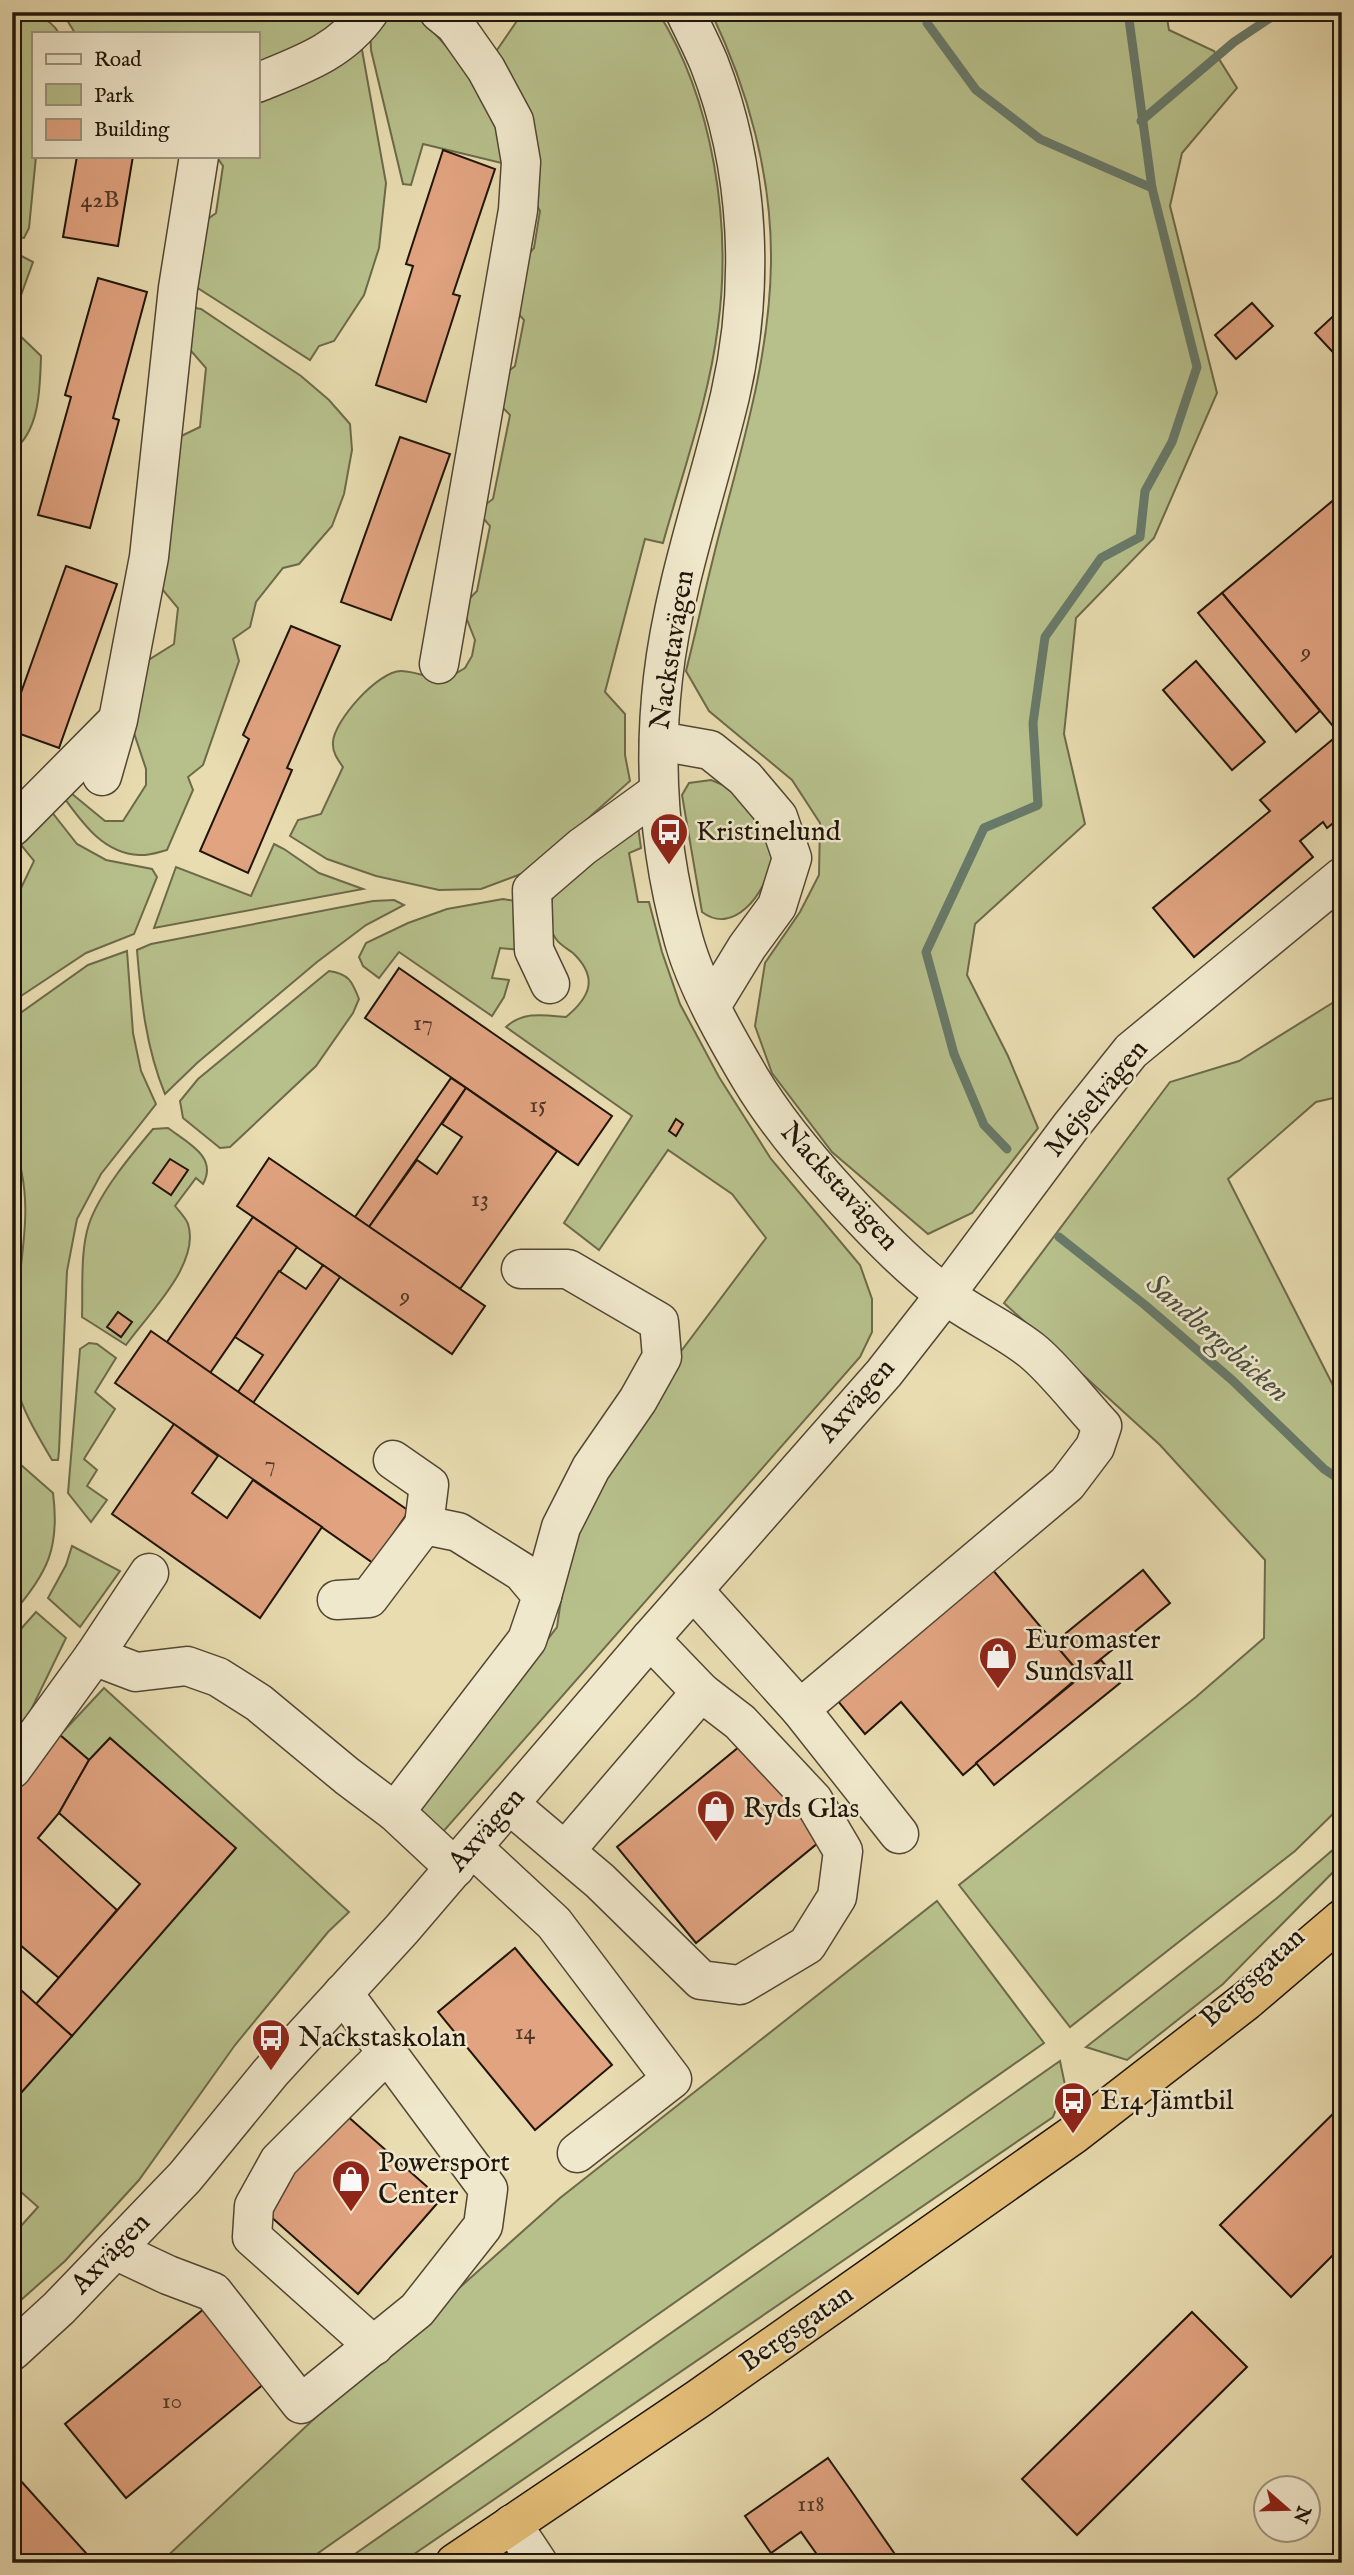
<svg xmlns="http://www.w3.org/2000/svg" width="1354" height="2575" viewBox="0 0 1354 2575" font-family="'IM FELL English',serif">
<rect width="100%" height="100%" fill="#e8dcb0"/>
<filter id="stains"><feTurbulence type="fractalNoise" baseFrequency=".00286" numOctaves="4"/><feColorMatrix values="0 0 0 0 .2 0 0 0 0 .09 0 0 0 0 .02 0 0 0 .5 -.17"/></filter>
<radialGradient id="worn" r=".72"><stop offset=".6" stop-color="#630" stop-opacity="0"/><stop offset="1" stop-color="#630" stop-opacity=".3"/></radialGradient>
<g fill="#b7c08b" stroke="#6c6a4a" stroke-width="2">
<path d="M12,12c20,0 36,4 47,21h-26v123h3l-7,72 -5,10 -12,-2z"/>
<path d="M62,12h289l-5,10 -89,44v-33h-182z"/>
<path d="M381,12h35l53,60 32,52 9,41 -87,-21 -12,41 -8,-1 -32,-134 -1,-27z"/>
<path d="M523,12h135c55,88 74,212 60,314 -9,73 -35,145 -55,217l-18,-4 -40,153 20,22v41l5,26 -101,90 -48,18 -42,1 -63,-14 -49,-17 -37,-23 8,-16 23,-6 22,-47c-5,-7 -11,-15 -10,-25 1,-21 45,-71 68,-71 13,0 30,7 42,10l22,-13 7,-12 3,-16 -9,-23 2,-17 9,-9 13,-65 -7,-8 3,-14 7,-5 17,-84 -10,-10 4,-30 11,-9 9,-46 -9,-10 10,-52 9,-10 6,-37 -6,-10 -43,-142z"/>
<path d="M711,12h455l3,18 45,21 23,37 -55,65 -12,53 47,187 -63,145 -78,80 -12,116 21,90 -110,100 -8,51 41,81 30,72 -66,85 -44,21 -96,-82 -60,-79 -17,-47 10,-63 35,-51 19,-37 1,-52 -28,-43 -83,-69 -23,-40c13,-52 24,-104 38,-155 22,-83 46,-167 47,-254 1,-86 -23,-173 -60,-250z"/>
<path d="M355,49l7,1 24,133 -7,65 -15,47 -30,46 -15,5 -9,14 -117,-75 8,-61 15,-11 7,-47 -7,-10h41v-62z"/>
<path d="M12,251l21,11 -21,58z"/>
<path d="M190,307l11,2 100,67 28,24 21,24 2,26 -8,44 -12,32 -33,38 -16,4 -27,34 -6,25 -17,12 6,22 -36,104 -15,12 5,13 -26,60c-8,2 -19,6 -28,5 -35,-2 -55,-30 -74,-56l6,-6 34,28h18l23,-36v-16l-14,-42 15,-66 27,-17 4,-36 -16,-19 13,-150 25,-12 6,-59 -21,-24z"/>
<path d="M12,328l29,28c-1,31 -1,76 -29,95z"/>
<path d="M711,780l27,11 34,43c0,10 1,20 -1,29 -6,30 -37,73 -69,49l-20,-117 7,-12z"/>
<path d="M51,811l26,33 29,16 46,9 5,8 -23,57 -48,19 -74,49v-95l22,-46 -16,-20z"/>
<path d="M638,826l3,22 -12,5 9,49h11l13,50 18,52 39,73 52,82 89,106 12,34v33l-12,25 -418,476 -17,-13 -5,-13 137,-180 10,-68 20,-49 89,-152 90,-120 -34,-44 -64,-44 -69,100 -35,-27 68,-107 -126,-89c17,-16 38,-12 60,-10 24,-20 33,-39 7,-64 -5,-4 -13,-8 -17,-14 -11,-14 -4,-38 -1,-54z"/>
<path d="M274,844l10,5 35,24 44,16 -209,39 22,-61 75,29z"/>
<path d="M503,899l12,2 6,49 -21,-2 -8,30 17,2 -5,17 -12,19 -93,-64 -20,26 -16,-12 -4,-9 7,-14 42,-20 39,-14z"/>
<path d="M394,900l10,5 -38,20 -49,37 -120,101 -32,31c-19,-46 -24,-94 -28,-144l14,-6 222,-43z"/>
<path d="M127,951l6,82 8,38 15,33 -55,70 -24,45 -10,52 -8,180 -1,9h-6c-14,-24 -28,-46 -35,-72 -17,-81 30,-168 -5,-246v-123l76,-54z"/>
<path d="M329,971c20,3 23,10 30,28l-6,14 -37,53 -86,81 -10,1 -37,-30 -3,-17 18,-22z"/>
<path d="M1342,997v99l-26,6 -88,77 114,224v402l-47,46 -225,176 -111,-142 237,-188 68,-59 1,-78 -105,-115 -156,-142 166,-221 69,-21z"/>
<path d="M168,1128c20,15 50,29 35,56l-7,-6 -21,28c4,5 11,12 13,18 13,40 -41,91 -62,121l-44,-28c1,-28 -2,-66 7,-93 11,-32 42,-69 64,-95z"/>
<path d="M89,1343l8,1 19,14 -21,34 20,17 -31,50 13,11 -10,16 20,14 -16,22 -23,-29 12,-144z"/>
<path d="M12,1457l41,36c7,54 -5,80 -41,121z"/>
<path d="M72,1546l48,25 -40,56 -32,-29 18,-33z"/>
<path d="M36,1612l30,26 -54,111v-110z"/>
<path d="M104,1688l245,224 -21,20 -93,113 -96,135 -74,81 -53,47v-72l26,-29 -26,-23v-81l223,-254 -125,-111 -21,22 -29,-25z"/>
<path d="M1342,1842v21l-119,121 -96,76 -41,-13 191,-149z"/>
<path d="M937,1901l107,142 -740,520h-144l186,-174 214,-191z"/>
<path d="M1060,2061l5,24 -12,32 -652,446h-59z"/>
</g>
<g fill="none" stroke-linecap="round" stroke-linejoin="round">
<g stroke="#687969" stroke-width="9">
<path d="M927,12v11l49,67 64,49 112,49 45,179 -25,75 -27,49 -5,46 -39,21 -56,79 -12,86 5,82 -54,23 -58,124 28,102 30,71 23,24"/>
<path d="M1128,12l24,176"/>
<path d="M1141,121l93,-79 45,-30"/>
<path d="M1059,1237l86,68 87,75 92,89 18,12"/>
</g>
</g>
<g fill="#e1a380" stroke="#20150a" stroke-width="2">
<path d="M443,150l52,19 -42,125 7,2 -34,106 -50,-17 37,-119 -7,-2z"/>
<path d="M77,156h56l-15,90 -55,-9z"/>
<path d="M98,278l49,14 -34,126 6,2 -29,108 -52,-13 33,-118 -6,-2z"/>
<path d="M1252,303l21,23 -37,33 -21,-24z"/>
<path d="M1342,308v54l-27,-29z"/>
<path d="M400,437l50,17 -59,166 -50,-18z"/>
<path d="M1342,493v244l-120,-144z"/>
<path d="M66,566l51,18 -58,164 -47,-17v-13z"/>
<path d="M1222,593l98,118 -24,21 -98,-119z"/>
<path d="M291,626l49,20 -53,122 5,2 -44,103 -48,-22 49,-112 -6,-4z"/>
<path d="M1196,661l69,81 -33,28 -69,-80z"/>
<path d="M1339,734l3,3v79l-15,12 -4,-6 -23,19 13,16 -119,100 -41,-49 117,-97 -10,-11z"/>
<path d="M399,968l213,148 -34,49 -213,-147z"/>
<path d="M451,1078l15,10 -97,139 -14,-10z"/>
<path d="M466,1088l91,63 -97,138 -91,-62 48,-67 20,14 25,-37 -20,-13z"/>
<path d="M676,1119l7,5 -7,12 -7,-5z"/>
<path d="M269,1158l216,148 -33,48 -215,-148z"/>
<path d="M170,1159l18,11 -17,25 -18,-12z"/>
<path d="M253,1217l44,30 -87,126 -43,-31z"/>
<path d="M323,1265l17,12 -87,126 -15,-11 25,-37 -28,-18 44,-66 27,18z"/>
<path d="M118,1312l14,10 -11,15 -14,-10z"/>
<path d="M151,1331l258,180 -36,52 -258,-180z"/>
<path d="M174,1424l44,32 -26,37 35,25 26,-38 69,47 -62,91 -148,-104z"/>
<path d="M992,1569l89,106 -118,100 -62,-73 -36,32 -28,-34z"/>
<path d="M1143,1570l27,33 -89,72 -27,-32z"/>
<path d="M1101,1660l19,23 -126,102 -18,-22z"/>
<path d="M60,1735l29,25 -30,53 -21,25 79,72 -58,68 -47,-40v-150z"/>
<path d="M110,1738l126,110 -164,188 -36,-32 104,-120 -81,-71 30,-53z"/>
<path d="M745,1742l79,96 -128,105 -79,-96z"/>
<path d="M515,1948l97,117 -77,65 -97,-118z"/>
<path d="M12,1982l60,54 -60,67z"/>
<path d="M1342,2105v141l-51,51 -71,-72z"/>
<path d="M345,2114l96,85 -83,95 -97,-86z"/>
<path d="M205,2308l61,74 -140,116 -61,-74z"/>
<path d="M1192,2312l55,55 -170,168 -55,-56z"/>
<path d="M828,2458l24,34 49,71h-78l-22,-31 -30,21 -26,-37z"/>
<path d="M20,2480l75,83h-83v-75z"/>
</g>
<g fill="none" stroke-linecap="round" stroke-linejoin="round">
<defs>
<g id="minor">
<path d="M685,12c8,17 17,34 24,51 41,105 46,224 21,333 -22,93 -56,186 -67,282 -10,87 -3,178 21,263 13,46 42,96 66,137 25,42 56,79 89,115 33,36 65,70 104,100 27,21 60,35 88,57 23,18 50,54 71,76l-7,21 -28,37 -267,225"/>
<path d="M257,83c44,-18 84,-31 112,-71"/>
<path d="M439,664l79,-454 3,-48 -7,-41 -28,-52 -31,-44 -16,-13"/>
<path d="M659,741l51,9 35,28 33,39 14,41 -15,48 -30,41 -36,59"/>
<path d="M102,776l16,-56 31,-163 29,-269 21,-132"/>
<path d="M12,827l102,-103"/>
<path d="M550,984l-16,-34 -2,-60 50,-43 76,-55"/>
<path d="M521,1269h47l91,53 3,35 -24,43 -47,68 -30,59 -19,69"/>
<path d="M393,1460l36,25 -5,40"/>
<path d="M693,1590l107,119 99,125"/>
<path d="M337,1600l32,-2 55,-73 34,7 64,40 20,24 -15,44 -132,172"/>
<path d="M94,1656l42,16 51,-6 31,11 41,26 88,73 48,36 60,56"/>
<path d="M12,1769l82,-113 55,-83"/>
<path d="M509,1804l91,77 101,99 39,5 67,-40 30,-48 6,-46 -30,-51 -73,-78 -39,-30 -51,-53"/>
<path d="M473,1848l81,75 118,156 -95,74"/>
<path d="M565,1851l136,-159"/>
<path d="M115,2250l53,25 45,17 88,112 116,-94 66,-84 5,-37 -145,-196"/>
<path d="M374,2346l-122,-109 2,-31 25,-45 109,-109"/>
<path d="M12,2351l47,-43 126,-131 86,-105 131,-143 248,-290 234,-266 61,-78 126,-169 60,-75 211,-174"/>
<path d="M512,2524l26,39"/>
</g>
<path id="highway" d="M455,2563l243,-164 375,-264 173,-134 96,-82"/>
</defs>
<use href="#minor" stroke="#524734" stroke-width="41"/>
<use href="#highway" stroke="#20150a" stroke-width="41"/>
<use href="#minor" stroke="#f0e8cc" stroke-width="38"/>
<use href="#highway" stroke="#e4be78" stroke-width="38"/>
</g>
<defs>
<symbol id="bus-pin" viewBox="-11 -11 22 30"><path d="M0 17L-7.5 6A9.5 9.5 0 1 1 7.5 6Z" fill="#8f2418" stroke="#f0e8cc"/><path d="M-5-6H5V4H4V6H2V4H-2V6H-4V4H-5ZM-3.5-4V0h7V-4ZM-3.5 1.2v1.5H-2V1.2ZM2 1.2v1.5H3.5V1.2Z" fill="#fff"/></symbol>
<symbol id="shop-pin" viewBox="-11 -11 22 30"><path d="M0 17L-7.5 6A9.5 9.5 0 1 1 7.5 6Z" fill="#8f2418" stroke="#f0e8cc"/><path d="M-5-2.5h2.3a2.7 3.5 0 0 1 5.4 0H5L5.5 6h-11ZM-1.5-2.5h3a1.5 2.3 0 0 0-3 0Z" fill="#fff"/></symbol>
</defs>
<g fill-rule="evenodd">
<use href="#bus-pin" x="647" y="810" width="44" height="60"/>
<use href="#shop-pin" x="976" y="1634" width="44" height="60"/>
<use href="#shop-pin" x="694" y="1787" width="44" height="60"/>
<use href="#bus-pin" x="249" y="2016" width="44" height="60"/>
<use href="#bus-pin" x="1051" y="2079" width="44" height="60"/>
<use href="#shop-pin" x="329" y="2157" width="44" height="60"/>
</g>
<g text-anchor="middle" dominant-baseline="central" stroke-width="5" stroke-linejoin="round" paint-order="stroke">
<g font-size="24" fill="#503828">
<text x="100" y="200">42B</text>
<text x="1306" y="652">9</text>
<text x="423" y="1023">17</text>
<text x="538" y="1105">15</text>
<text x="480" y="1199">13</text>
<text x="405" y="1296">9</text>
<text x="270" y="1464">7</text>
<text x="525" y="2032">14</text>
<text x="172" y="2401">10</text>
<text x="811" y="2504">118</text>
</g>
<g font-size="28" fill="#20150a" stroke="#f0e8cc">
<text transform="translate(673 650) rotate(-81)">Nackstavägen</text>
<text transform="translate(1097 1099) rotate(-50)">Mejselvägen</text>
<text transform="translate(839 1187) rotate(48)">Nackstavägen</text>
<text transform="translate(857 1401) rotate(-49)">Axvägen</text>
<text transform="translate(487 1830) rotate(-49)">Axvägen</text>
<text transform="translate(1253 1978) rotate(-43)">Bergsgatan</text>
<text transform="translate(111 2254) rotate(-46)">Axvägen</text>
<text transform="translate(797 2329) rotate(-35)">Bergsgatan</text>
</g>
<g font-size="28" fill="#20150a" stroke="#f0e8cc" text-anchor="start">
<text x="696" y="832">Kristinelund</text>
<text x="1025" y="1640">Euromaster<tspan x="1025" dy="32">Sundsvall</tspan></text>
<text x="743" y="1809">Ryds Glas</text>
<text x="298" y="2038">Nackstaskolan</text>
<text x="1100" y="2101">E14 Jämtbil</text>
<text x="378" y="2163">Powersport<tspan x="378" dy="32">Center</tspan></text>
</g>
<g font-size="30" font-style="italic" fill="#4a4f41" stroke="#f0e8cc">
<text transform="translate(1217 1339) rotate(41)">Sandbergsbäcken</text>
</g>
</g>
<rect width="1354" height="2575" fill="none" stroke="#e8dcb0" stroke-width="42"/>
<rect x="14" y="14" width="1326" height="2547" fill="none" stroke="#20150a" stroke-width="3.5"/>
<rect x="21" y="21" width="1312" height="2533" fill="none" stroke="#20150a" stroke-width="2"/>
<rect x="32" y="32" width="228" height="126" fill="#f0e8cc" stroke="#9d947e" stroke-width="2"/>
<rect x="46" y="54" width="35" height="10" fill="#f0e8cc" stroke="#9d947e" stroke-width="2"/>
<text x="94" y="66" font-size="21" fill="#20150a">Road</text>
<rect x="46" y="84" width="35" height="21" fill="#b7c08b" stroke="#9d947e" stroke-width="2"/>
<text x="94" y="102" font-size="21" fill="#20150a">Park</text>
<rect x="46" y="119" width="35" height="21" fill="#e1a380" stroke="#9d947e" stroke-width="2"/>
<text x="94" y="136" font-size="21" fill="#20150a">Building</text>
<g transform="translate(1287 2509) rotate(110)"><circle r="33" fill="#f0e8cc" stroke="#9d947e" stroke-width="2"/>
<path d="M0-5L12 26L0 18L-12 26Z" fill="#8f2418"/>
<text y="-10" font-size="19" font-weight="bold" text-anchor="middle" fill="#20150a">N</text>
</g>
<rect width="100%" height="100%" filter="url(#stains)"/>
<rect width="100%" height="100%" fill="url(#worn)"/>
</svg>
